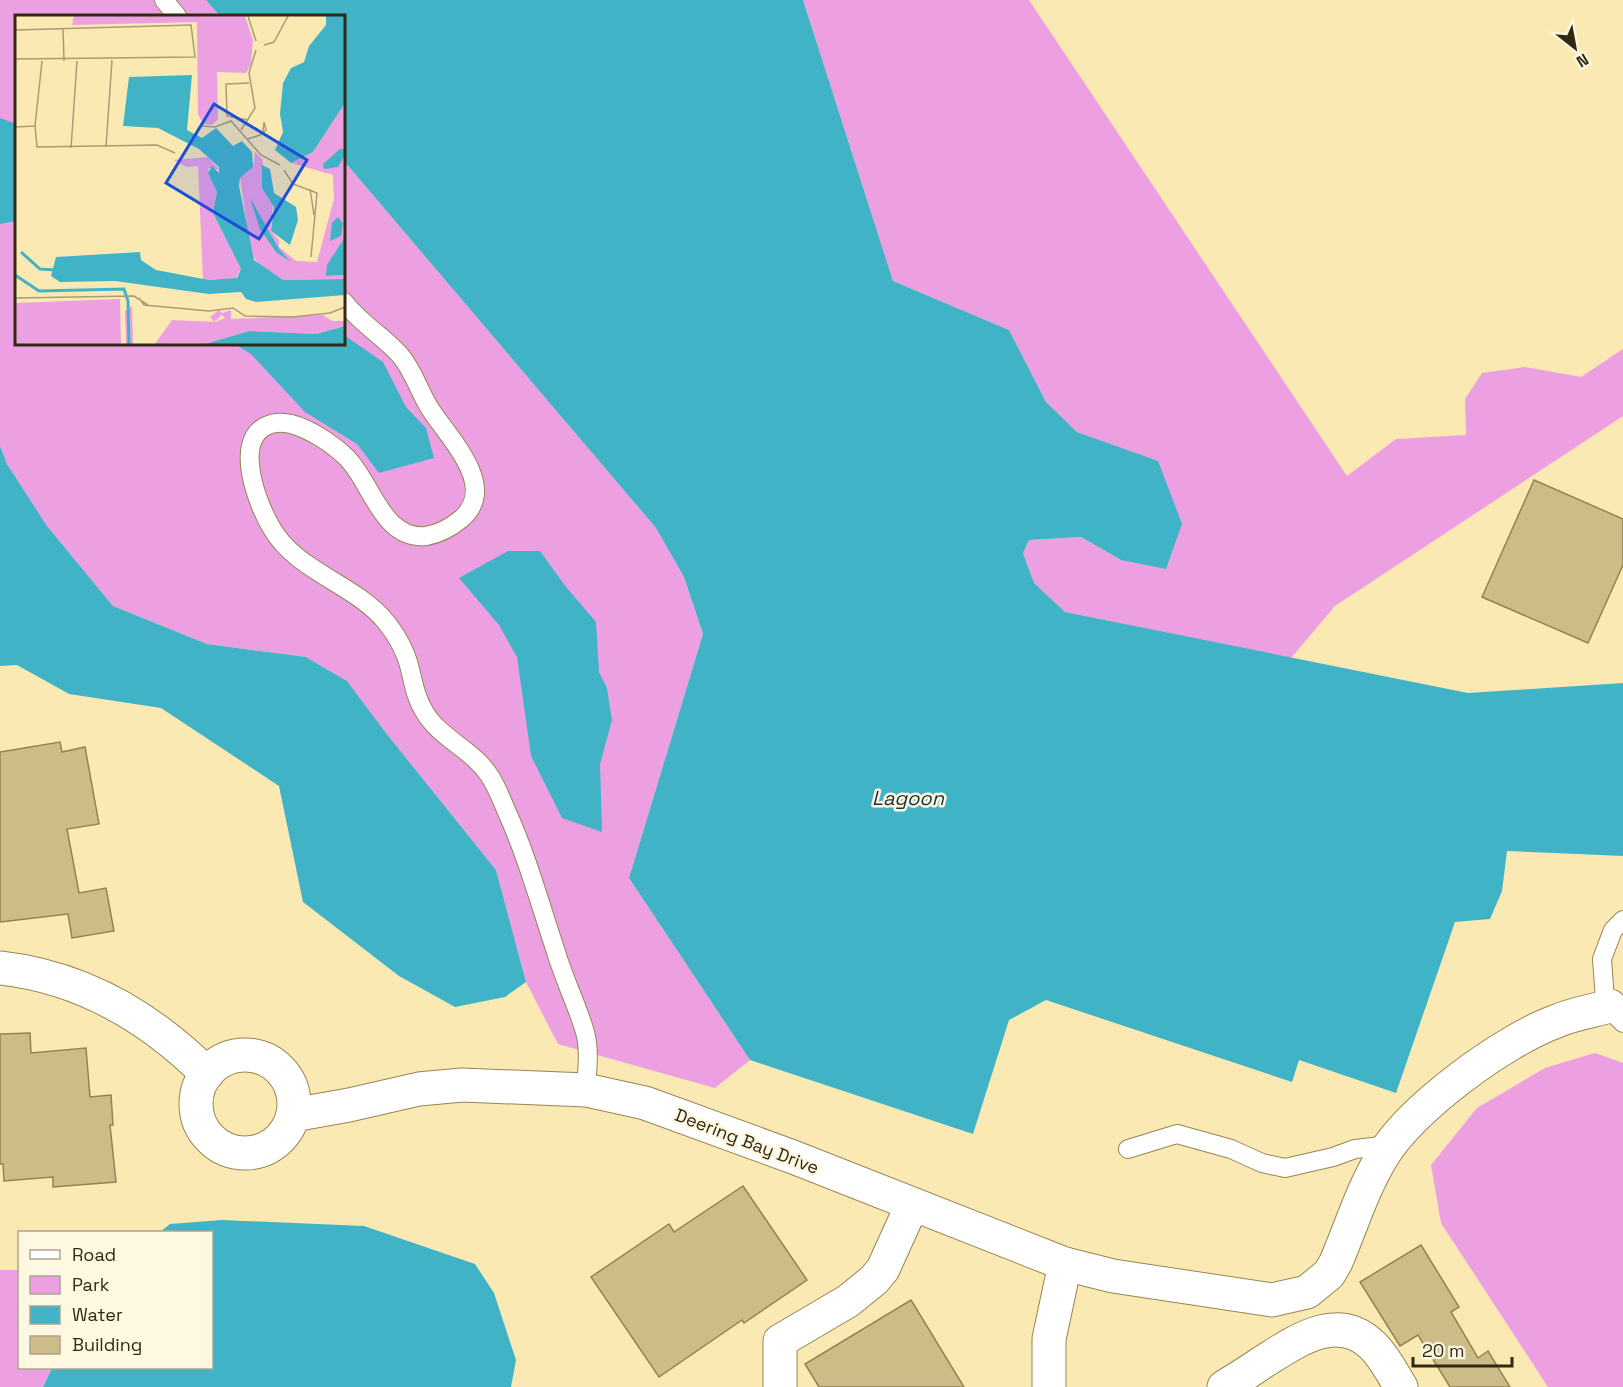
<svg xmlns="http://www.w3.org/2000/svg" width="1623" height="1387" viewBox="0 0 1623 1387" font-family="'Space Grotesk',sans-serif">
<rect width="100%" height="100%" fill="#fbe9b4"/>
<g fill="#eca0e2">
<path d="M0,0h206l14,16h-204v328h328v-183l312,367 28,49 19,57 -74,244 121,182 -35,28 -157,-44 -32,-62 -30,-112 -110,-137 -39,-52 -41,-24 -99,-13 -94,-38 -66,-80 -40,-62 -7,-18z"/>
<path d="M803,0h226l318,476 49,-37 70,-4 -1,-36 17,-26 43,-6 56,10 42,-28v67l-288,190 -44,52 -226,-46 -31,-29 -11,-30 6,-13 52,-3 40,23 37,-98 -81,-30 -31,-30 -37,-72 -116,-49z"/>
<path d="M1595,1053l28,10v324h-75l-107,-164 -10,-58 46,-57 68,-40z"/>
<path d="M0,1270h19l1,98h32l-9,19h-43z"/>
</g>
<g fill="#41b3c7">
<path d="M206,0h597l90,281 116,49 37,72 31,30 81,29 24,63 -16,45 -45,-9 -40,-23 -52,3 -6,13 11,30 31,29 403,81 155,-10v173l-116,-5 -5,40 -12,28 -35,3 -59,171 -97,-33 -7,22 -246,-82 -37,20 -36,114 -223,-74 -121,-182 74,-244 -19,-57 -28,-49 -312,-367v-145h-124z"/>
<path d="M0,118l16,6v97l-16,3z"/>
<path d="M344,335l39,27 23,45 20,21 8,30 -55,15 -22,-29 -52,-32 -54,-58 -16,-10h109z"/>
<path d="M0,446l7,18 40,62 66,80 94,38 99,13 41,24 39,52 110,137 30,112 -21,15 -50,10 -56,-31 -96,-74 -24,-116 -118,-78 -92,-14 -52,-29 -17,1z"/>
<path d="M508,551h32l26,36 30,35 3,50 8,16 5,32 -12,44 2,68 -40,-14 -31,-62 -14,-99 -18,-32 -40,-47z"/>
<path d="M222,1220l142,6 111,38 19,29 22,67 -5,27h-468l9,-19h160v-136h-52l10,-8z"/>
</g>
<g fill="#cdbb88" stroke="#948352" stroke-width="1.5">
<path d="M1534,480l89,39v46l-35,78 -106,-46z"/>
<path d="M60,742l2,10 23,-5 14,77 -32,5 12,64 27,-5 8,43 -42,7 -4,-24 -68,8v-170z"/>
<path d="M30,1033l1,20 55,-5 4,49 21,-2 2,30h-3l6,57 -63,5v-10l-49,4 -1,-17h-3v-130z"/>
<path d="M743,1186l64,94 -63,43 -2,-3 -83,57 -68,-100 78,-53 5,8z"/>
<path d="M1421,1245l38,62 -8,5 27,46 10,-7 22,36h-60l-32,-52 -18,11 -40,-64z"/>
<path d="M911,1300l53,87h-145l-14,-23z"/>
</g>
<g fill="none" stroke-linecap="round" stroke-linejoin="round">
<defs>
<g id="service">
<path d="M164,0l13,16"/>
<path d="M344,302c17,22 39,34 56,53 13,15 19,36 29,52 18,30 71,79 32,112 -11,9 -22,15 -35,17 -44,4 -54,-53 -79,-78 -14,-14 -37,-29 -56,-34 -8,-2 -17,-2 -25,2 -33,16 -8,79 5,101 25,45 83,56 115,95 8,10 15,21 20,34 7,18 7,38 18,55 15,27 48,38 65,64 7,10 12,23 17,35 21,46 34,94 50,142 8,27 21,53 29,80 5,18 2,39 1,58"/>
<path d="M1623,920l-10,10 -11,29 3,41 9,14 9,9"/>
<path d="M1128,1149l49,-15 54,15 31,14 23,5 48,-11 22,-8 35,-4"/>
</g>
<g id="minor">
<path d="M0,968c81,9 150,49 207,106"/>
<circle cx="245" cy="1104" r="49"/>
<path d="M293,1115l56,-10 70,-16 43,-4 124,5 59,13 148,54 272,107 48,12 159,24 35,-8 22,-18 7,-12c15,-35 26,-72 46,-105 28,-48 122,-117 175,-136 16,-7 35,-10 53,-15"/>
<path d="M780,1387v-46l68,-40 26,-21 9,-11 29,-64"/>
<path d="M1049,1387v-48l16,-75"/>
<path d="M1224,1387c13,-8 26,-16 39,-25 32,-20 74,-51 109,-17 12,11 20,28 29,42"/>
</g>
</defs>
<use href="#service" stroke="#968553" stroke-width="20"/>
<use href="#minor" stroke="#968553" stroke-width="35"/>
<use href="#service" stroke="#fff" stroke-width="18"/>
<use href="#minor" stroke="#fff" stroke-width="33"/>
</g>
<g text-anchor="middle" dominant-baseline="central" stroke-width="5" stroke-linejoin="round" paint-order="stroke">
<g font-size="18" fill="#302914" stroke="#fef7e2">
<text transform="translate(747 1141) rotate(21)">Deering Bay Drive</text>
</g>
<g font-size="20" font-style="italic" fill="#1b3439" stroke="#fef7e2">
<text x="908" y="798">Lagoon</text>
</g>
</g>
<g transform="translate(15 15)">
<rect width="330" height="330" fill="#fbe9b4"/>
<path d="M59,1h171l8,24 -2,24 -5,9 -29,-1 1,47 -6,6 -8,-1 -6,-9 -1,-93 -125,3zM330,88v134l-19,39 19,-1v4l-62,1 -23,-14 -9,-12 -11,-76 13,-11 2,-15 8,8 -1,28 11,12 -2,31 8,9v7l17,14 21,1 17,-63 -1,-24 -42,-12 22,-11zM193,142l12,13 -11,-2 -1,5 9,19 -4,21 28,56 -6,10 -32,1 -5,-114 -11,1 -14,-7zM105,284l1,45h-106v-41zM117,291l1,38h-7l-1,-33zM204,295l3,3 9,-3v9l92,-4 9,6h13v5l-29,8 -67,-3 -44,13h-50l17,-24 44,2 9,-4 -3,-3 -8,7 -4,-5z" fill="#eca0e2"/>
<path d="M311,1h19v87l-32,49 -22,11 -16,-13 8,-18 -3,-18 3,-31 8,-15 13,-6 5,-16 17,-21zM177,60l-5,55 15,8 14,-10 17,18 9,-5 10,11 1,15 -13,11 -1,8 15,74 29,20 62,-1v16l-89,7 -10,-3 -5,-7 -32,2 -94,-13 -55,1 -9,-6 5,-19 84,-5 1,8 15,10 53,10 28,-2 4,-9 -28,-56 4,-21 -9,-19 4,-7 7,7v-6l-20,-18 -41,-21 -35,-2 6,-49zM325,134h4l1,6 -7,12 -14,2 -1,-5zM247,150l8,4 4,24 22,14 2,13 -8,25 -19,-14 3,-24 -12,-19zM235,183l29,51 12,13 -15,-10 -16,-23zM323,202l5,6 -2,13 -11,5 2,-18zM330,222v38l-19,1 1,-11zM330,311v18h-140l44,-13 67,3z" fill="#41b3c7"/>
<path fill="none" stroke="#41b3c7" stroke-width="3" d="M6,237l19,17 15,1M0,260l24,16 85,-2 4,12 1,43"/>
<path fill="none" stroke="#aa9c74" stroke-width="1.5" d="M233,1l8,25M48,13l1,33M0,15l176,-5 4,32 -180,2M249,30l10,-3 14,-26M27,46l-7,65 2,21 120,-2 18,8M233,105l-21,-4 -1,-32 23,-1M186,111l14,1 16,-6 30,34 19,10M0,112l20,-1M226,115l14,-22 -6,-35 7,-23M233,124l12,-4 6,-5 -2,-8 -1,9M91,132l6,-87M56,133l6,-87M269,155l9,14 24,9 -6,64M295,174l4,26M0,283l119,-2 14,9M124,283l5,7 65,6 24,-3 12,8 48,1 37,-4 15,-6"/>
<path fill="#1d4ed8" fill-opacity="0.15" stroke="#1d4ed8" stroke-width="3" d="M199,89l93,56 -48,79 -93,-56z"/>
<rect width="330" height="330" fill="none" stroke="#302914" stroke-width="3"/>
</g>
<rect x="18" y="1231" width="195" height="138" fill="#fef7e2" stroke="#aca590" stroke-width="1.5"/>
<rect x="30" y="1250" width="30" height="9" fill="#ffffff" stroke="#aca590" stroke-width="1.5"/>
<text x="72" y="1261" font-size="18" fill="#302914">Road</text>
<rect x="30" y="1276" width="30" height="18" fill="#eca0e2" stroke="#aca590" stroke-width="1.5"/>
<text x="72" y="1291" font-size="18" fill="#302914">Park</text>
<rect x="30" y="1306" width="30" height="18" fill="#41b3c7" stroke="#aca590" stroke-width="1.5"/>
<text x="72" y="1321" font-size="18" fill="#302914">Water</text>
<rect x="30" y="1336" width="30" height="18" fill="#cdbb88" stroke="#aca590" stroke-width="1.5"/>
<text x="72" y="1351" font-size="18" fill="#302914">Building</text>
<g transform="translate(1575 48) rotate(149)" stroke="#fef7e2" stroke-width="4.5" paint-order="stroke">
<path d="M0-4.5L10 22L0 15L-10 22Z" fill="#302914"/>
<text y="-9" font-size="16" font-weight="bold" text-anchor="middle" fill="#302914">N</text>
</g>
<path d="M1413 1357v9h99v-9" fill="none" stroke="#302914" stroke-width="3"/>
<text x="1422" y="1357" font-size="18" fill="#302914" stroke="#fef7e2" stroke-width="4.5" paint-order="stroke">20 m</text>
</svg>
